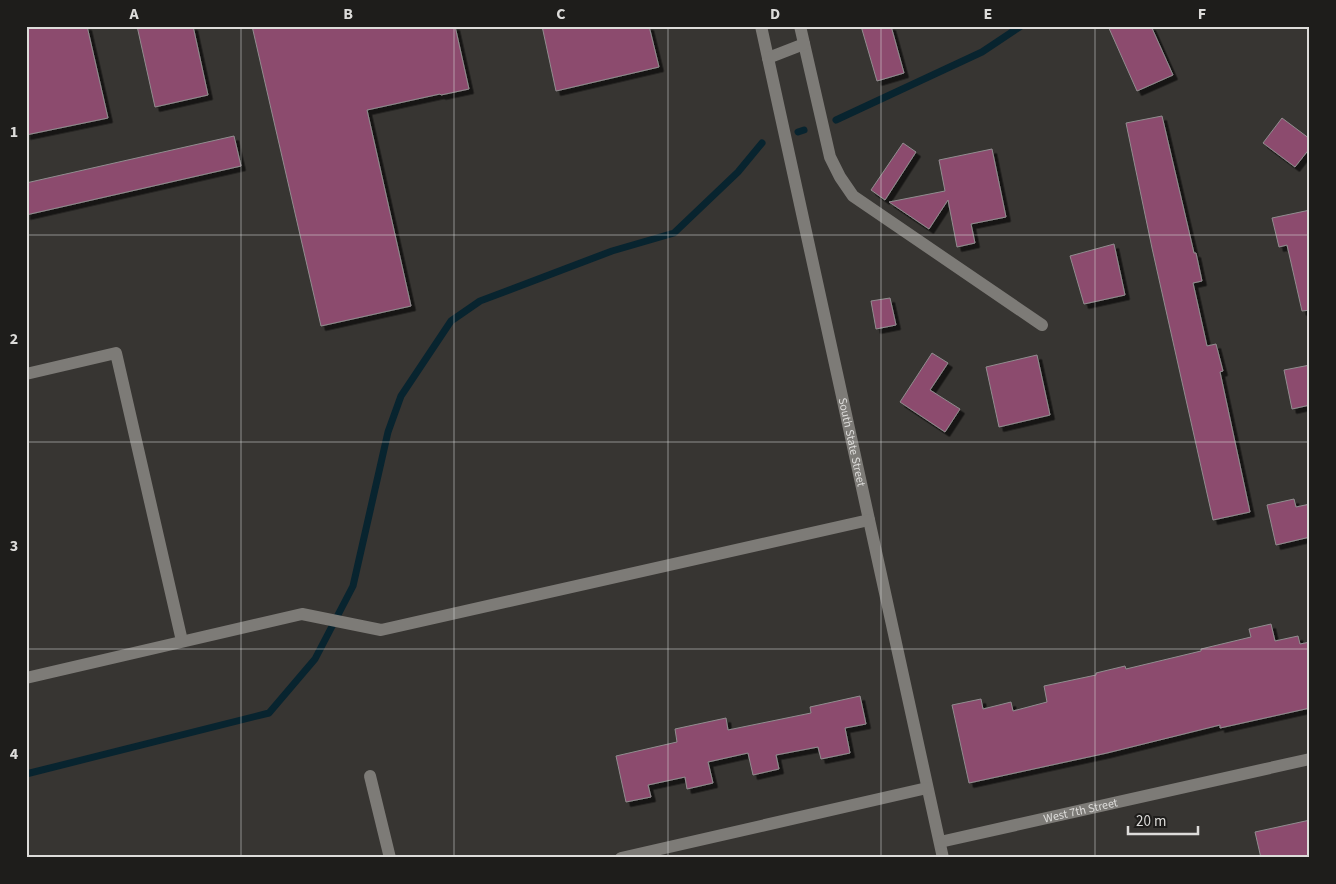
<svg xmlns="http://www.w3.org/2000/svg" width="1336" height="884" viewBox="0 0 1336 884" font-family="'Source Sans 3',sans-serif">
<defs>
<filter id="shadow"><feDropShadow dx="4.5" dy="4.5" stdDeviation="0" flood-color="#0009"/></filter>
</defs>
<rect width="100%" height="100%" fill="#373532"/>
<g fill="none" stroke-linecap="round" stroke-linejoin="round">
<g stroke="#08242f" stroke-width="7">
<path d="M836,120l146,-68 39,-26"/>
<path d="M798,132l6,-2"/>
<path d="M26,774l243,-61 46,-54 38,-73 35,-154 13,-36 50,-75 29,-20 132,-50 62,-18 64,-61 24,-29"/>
</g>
</g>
<g fill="#8c4b6e" stroke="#918d8f" filter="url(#shadow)">
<path d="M26,26h61l21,92 -82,17z"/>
<path d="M137,26h56l15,69 -53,12z"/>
<path d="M252,26h203l14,63 -28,6 -1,-1 -73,16 44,196 -90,20z"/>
<path d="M542,26h107l10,41 -103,24z"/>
<path d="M861,26h30l13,47 -27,8z"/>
<path d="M1108,26h43l22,49 -36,16z"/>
<path d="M1162,116l32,137h2l6,28 -9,2 14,63 9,-2 7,27 -3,1 30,140 -37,8 -61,-272 -26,-125z"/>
<path d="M1282,118l28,21v9l-15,19 -32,-24z"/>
<path d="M234,136l7,30 -215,49v-32z"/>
<path d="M903,143l13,9 -31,48 -14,-10z"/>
<path d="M992,149l14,68 -35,7 4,19 -18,4 -9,-47 -19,29 -40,-27 56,-11 -6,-31z"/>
<path d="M1310,210v100l-8,1 -15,-66 -8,2 -7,-29z"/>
<path d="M1114,244l11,51 -41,9 -14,-48z"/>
<path d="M890,298l6,27 -20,4 -5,-28z"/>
<path d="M932,353l16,10 -18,27 30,19 -15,23 -45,-30z"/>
<path d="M1037,355l13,60 -51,12 -13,-60z"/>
<path d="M1310,365v40l-18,4 -8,-39z"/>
<path d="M1294,499l2,8 14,-3v33l-34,8 -9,-40z"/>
<path d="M1271,624l4,17 23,-5 2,8 10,-2v66l-90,20v-3l-113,28 -138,30 -17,-78 29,-6 2,10 28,-7 2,9 34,-9 -3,-16 52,-11v-2l29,-7 1,3 75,-18v-2l50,-12 -2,-8z"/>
<path d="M860,696l6,28 -21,4 5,25 -29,6 -3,-12 -42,8 3,14 -26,6 -5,-22 -40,9 5,21 -26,6 -2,-12 -37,8 3,12 -25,5 -10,-46 61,-14 -2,-13 51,-11 2,12 83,-17 -1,-6z"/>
<path d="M1310,820v38h-49l-6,-26z"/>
</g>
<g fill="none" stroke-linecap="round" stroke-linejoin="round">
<g stroke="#7d7b77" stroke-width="12">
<path id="s1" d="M761,26l182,832"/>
<path d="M800,26l30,131 10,20 13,19 189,129"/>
<path d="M768,58l36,-14"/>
<path d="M26,374l90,-21 66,288"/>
<path d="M26,678l276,-64 79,16 488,-110"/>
<path d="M370,776l20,82"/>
<path id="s2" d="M940,842l370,-83"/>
<path d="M621,858l306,-70"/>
</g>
</g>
<path fill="none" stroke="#dddcda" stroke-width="1" stroke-opacity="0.55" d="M241,26v832M454,26v832M668,26v832M881,26v832M1095,26v832M26,235h1284M26,442h1284M26,649h1284"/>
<g text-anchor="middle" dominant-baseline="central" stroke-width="4" stroke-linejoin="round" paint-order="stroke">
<g font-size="12" fill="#dddcda" stroke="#1e1d1b">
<text stroke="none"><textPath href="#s1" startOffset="426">South State Street</textPath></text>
<text stroke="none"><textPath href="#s2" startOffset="144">West 7th Street</textPath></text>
</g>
</g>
<rect width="1336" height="884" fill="none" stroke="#1e1d1b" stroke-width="55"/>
<path d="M1128 826v8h70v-8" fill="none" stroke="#dddcda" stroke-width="2.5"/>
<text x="1136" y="826" font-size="15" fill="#dddcda" stroke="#1e1d1b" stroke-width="4" paint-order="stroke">20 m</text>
<rect x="28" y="28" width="1280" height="828" fill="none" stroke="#dddcda" stroke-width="2"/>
<g font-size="16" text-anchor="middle" font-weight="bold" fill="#dddcda">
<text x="134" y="19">A</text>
<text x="348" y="19">B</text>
<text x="561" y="19">C</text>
<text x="775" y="19">D</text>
<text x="988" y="19">E</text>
<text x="1202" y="19">F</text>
<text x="14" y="137">1</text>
<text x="14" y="344">2</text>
<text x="14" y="551">3</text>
<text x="14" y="759">4</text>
</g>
</svg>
